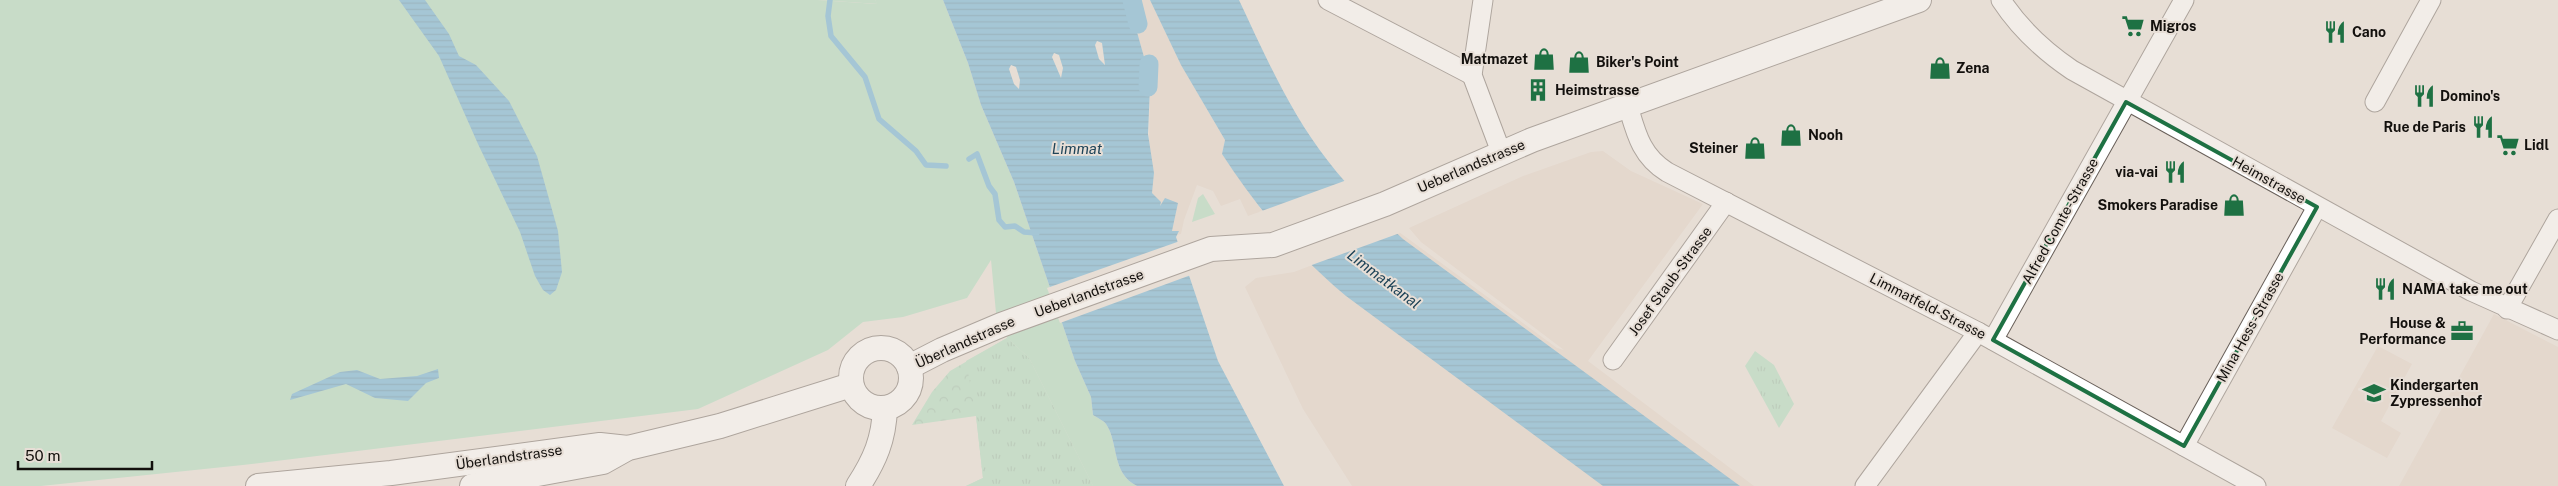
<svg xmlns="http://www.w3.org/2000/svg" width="2558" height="486" viewBox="0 0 2558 486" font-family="'Public Sans',sans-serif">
<defs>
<pattern id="forest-crowns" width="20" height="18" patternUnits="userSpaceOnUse" patternTransform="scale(1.25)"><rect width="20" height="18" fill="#a3d9b9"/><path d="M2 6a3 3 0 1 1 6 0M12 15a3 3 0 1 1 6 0" fill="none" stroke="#8bb99e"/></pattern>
<pattern id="park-tufts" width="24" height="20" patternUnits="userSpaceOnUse" patternTransform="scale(1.25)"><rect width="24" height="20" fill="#a3d9b9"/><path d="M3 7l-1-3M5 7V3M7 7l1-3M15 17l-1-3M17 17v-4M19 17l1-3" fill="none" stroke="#8bb99e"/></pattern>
<pattern id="water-rules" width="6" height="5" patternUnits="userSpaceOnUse" patternTransform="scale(1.25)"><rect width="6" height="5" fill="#54a9d5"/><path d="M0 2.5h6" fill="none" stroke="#4488ab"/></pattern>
</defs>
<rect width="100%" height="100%" fill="#e7ded6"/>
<g fill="#e0d0c3">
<path d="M1128,0h22l31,65 44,75 -3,14 40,57 -14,5 -8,-17 -19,7 -8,-15 -16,-6 -13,35 -3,14 -4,1 2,-2 -7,-2 6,-28 -15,-1 -3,4 -8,-13 2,-20 -5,-28 1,-58h-3l-1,-23z"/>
<path d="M1603,151l28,20 72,33 -115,157 166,125h-402l-49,-77 -58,-122 11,-9 38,-6 105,-40 158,116 7,2 -143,-108 -12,-14 114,-52 68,-24z"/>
<path d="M2494,314l64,33v139h-159z"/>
<path d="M2378,346l34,18 -31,57 20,12 -14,25 -55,-30z"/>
</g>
<g fill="#a3d9b9">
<path d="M0,0h818l59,4 -2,-4h68l25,63 13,42 33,77 61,179 16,36 2,18c4,3 10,5 13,9 13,19 5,49 31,62h-44l-64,-128 -22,-20 -11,-25 -5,-53 -24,38 -64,19 -40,5 -35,28 -130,59 -455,56 -202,21h-41z"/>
<path d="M1203,194l12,20 -23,8 6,-24z"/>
</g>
<g fill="url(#forest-crowns)">
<path d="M818,0h57l3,4z"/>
<path d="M1007,338l22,20 64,128h-127l17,-8 -7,-62 -64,9 20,-33 18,-21z"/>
</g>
<g fill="url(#park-tufts)">
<path d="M1007,338l22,20 64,128h-127l17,-8 -7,-62 -10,-55z"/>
<path d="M1755,351l19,14 20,39 -15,24 -34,-62z"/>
</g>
<g fill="url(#water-rules)" fill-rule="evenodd">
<path d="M399,0h26l24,34 10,22 17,9 33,36 28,55 21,75 4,41 -6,18 -6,5 -7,-5 -8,-14 -15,-44 -42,-88 -39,-88z"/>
<path d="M943,0h185l18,64 1,22 3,1 -2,47 6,39 -2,20 9,9 -1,4 5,-8 13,5 -6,28h7l-3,6 42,124 66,125h-147c-26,-13 -18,-43 -31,-62 -3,-4 -9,-6 -13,-9l-2,-18 -16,-36 -61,-179 -33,-77 -13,-42zM1097,41l5,2 3,22 -6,-6 -4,-14zM1054,53l5,2 4,13 -2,10 -9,-21zM1011,65l5,2 4,13 -1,9 -5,-5 -5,-15z"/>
<path d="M1150,0h89c26,55 51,113 89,161 22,29 49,53 75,78l337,247h-137l-257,-190c-49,-41 -90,-89 -124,-142l3,-14 -44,-75z"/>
<path d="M438,369l1,9 -13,5 -18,18 -33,-3 -29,-14 -56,16 2,-6 48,-22 17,-2 23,9 37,-3z"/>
</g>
<g fill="#e7ded6">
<path d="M1347,180l53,53 -91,33 -50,-54z"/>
<path d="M1180,241l11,34 -131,48 -13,-35z"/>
</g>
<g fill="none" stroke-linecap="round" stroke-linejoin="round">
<g stroke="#54a9d5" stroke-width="5.5">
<path d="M830,0l-2,16 3,20 34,41 14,42 37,32 10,14 20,1"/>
<path d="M969,159l8,-5 12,32 6,8 4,26 6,7 10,-1 9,6 13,1"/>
</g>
<g stroke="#54a9d5" stroke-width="19">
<path d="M1132,0l6,24"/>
<path d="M1148,87l1,-23"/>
</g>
<defs>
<g id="minor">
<path d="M1328,0l144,75"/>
<path d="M1483,0l-11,75 29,77"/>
<path d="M2001,0c19,29 43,51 71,70l399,221 87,39"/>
<path d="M2375,102l56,-102"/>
<path d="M1628,106c8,27 13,50 39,66l311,160 278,154"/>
<path d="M2507,309l51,-90"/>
<path d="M1993,340l191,-340"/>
<path d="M1613,360l113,-158"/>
<path d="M2184,446l133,-239"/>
<path d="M1865,486l113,-154"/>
</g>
<g id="major">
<circle cx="881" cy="378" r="30"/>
<path d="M909,367l33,-17 59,-25 210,-76 62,-4 112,-41 147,-64 387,-140"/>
<path d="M258,486l133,-13 209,-28 28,3"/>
<path d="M472,486l131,-24 25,-14 92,-22 131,-41"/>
<path d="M858,486c17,-26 26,-47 27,-78"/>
</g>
</defs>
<use href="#minor" stroke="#69605a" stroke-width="21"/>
<use href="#major" stroke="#69605a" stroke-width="26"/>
<use href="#minor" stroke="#fff" stroke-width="19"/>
<use href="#major" stroke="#fff" stroke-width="24"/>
</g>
<path d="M0 0H2558V486H0ZM2126,102l191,105 -133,239 -191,-106z" fill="#e7ded6" fill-opacity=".55" fill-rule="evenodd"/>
<path fill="none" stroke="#1e7143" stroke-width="4" stroke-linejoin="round" d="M2126,102l191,105 -133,239 -191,-106z"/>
<defs>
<symbol id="supermarket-bare" viewBox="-9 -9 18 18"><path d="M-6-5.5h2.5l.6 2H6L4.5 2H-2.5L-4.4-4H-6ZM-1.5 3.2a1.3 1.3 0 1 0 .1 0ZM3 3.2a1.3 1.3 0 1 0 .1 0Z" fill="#1e7143" stroke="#e7ded6" stroke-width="2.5" paint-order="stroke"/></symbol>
<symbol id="restaurant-bare" viewBox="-9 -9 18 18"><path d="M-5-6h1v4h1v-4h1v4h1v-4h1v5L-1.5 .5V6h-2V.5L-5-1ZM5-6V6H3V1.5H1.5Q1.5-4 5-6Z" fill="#1e7143" stroke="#e7ded6" stroke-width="2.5" paint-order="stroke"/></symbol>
<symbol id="shop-bare" viewBox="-9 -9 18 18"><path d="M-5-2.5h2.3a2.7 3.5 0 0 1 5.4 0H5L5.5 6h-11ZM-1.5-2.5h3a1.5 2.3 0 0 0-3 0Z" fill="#1e7143" stroke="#e7ded6" stroke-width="2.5" paint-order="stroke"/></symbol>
<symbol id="building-bare" viewBox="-9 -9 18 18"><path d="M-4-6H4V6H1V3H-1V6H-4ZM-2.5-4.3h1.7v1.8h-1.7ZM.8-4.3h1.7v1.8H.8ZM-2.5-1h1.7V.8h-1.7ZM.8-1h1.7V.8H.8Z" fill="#1e7143" stroke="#e7ded6" stroke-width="2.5" paint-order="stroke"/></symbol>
<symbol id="office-bare" viewBox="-9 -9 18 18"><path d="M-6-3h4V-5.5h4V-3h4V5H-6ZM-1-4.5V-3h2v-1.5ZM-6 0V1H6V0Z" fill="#1e7143" stroke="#e7ded6" stroke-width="2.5" paint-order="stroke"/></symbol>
<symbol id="school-bare" viewBox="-9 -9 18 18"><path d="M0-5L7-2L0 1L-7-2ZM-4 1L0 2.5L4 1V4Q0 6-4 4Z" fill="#1e7143" stroke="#e7ded6" stroke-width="2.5" paint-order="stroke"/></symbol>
</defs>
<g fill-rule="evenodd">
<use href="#supermarket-bare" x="2117" y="10" width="32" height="32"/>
<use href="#restaurant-bare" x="2319" y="16" width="32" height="32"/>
<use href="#shop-bare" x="1528" y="43" width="32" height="32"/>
<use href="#shop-bare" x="1563" y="46" width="32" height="32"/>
<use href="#shop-bare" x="1924" y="52" width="32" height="32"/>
<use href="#building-bare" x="1522" y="74" width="32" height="32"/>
<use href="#restaurant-bare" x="2408" y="80" width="32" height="32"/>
<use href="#restaurant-bare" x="2467" y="111" width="32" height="32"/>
<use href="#shop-bare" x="1775" y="119" width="32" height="32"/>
<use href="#supermarket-bare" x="2492" y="129" width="32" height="32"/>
<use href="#shop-bare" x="1739" y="132" width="32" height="32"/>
<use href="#restaurant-bare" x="2159" y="156" width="32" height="32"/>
<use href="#shop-bare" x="2218" y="189" width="32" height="32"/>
<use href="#restaurant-bare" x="2369" y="273" width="32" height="32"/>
<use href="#office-bare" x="2446" y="315" width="32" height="32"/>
<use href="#school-bare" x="2358" y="377" width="32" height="32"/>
</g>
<g text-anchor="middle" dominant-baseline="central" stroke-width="4" stroke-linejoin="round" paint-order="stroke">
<g font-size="14" font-weight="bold" fill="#13100d" stroke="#e7ded6" text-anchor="start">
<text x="2150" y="26">Migros</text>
<text x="2352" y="32">Cano</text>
<text x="1528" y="59" text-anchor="end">Matmazet</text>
<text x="1596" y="62">Biker's Point</text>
<text x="1956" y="68">Zena</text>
<text x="1555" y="90">Heimstrasse</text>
<text x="2440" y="96">Domino's</text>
<text x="2466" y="127" text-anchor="end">Rue de Paris</text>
<text x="1808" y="135">Nooh</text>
<text x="2524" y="145">Lidl</text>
<text x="1738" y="148" text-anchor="end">Steiner</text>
<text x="2158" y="172" text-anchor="end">via-vai</text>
<text x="2218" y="205" text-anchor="end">Smokers Paradise</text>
<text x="2402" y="289">NAMA take me out</text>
<text x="2446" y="323" text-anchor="end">House &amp;<tspan x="2446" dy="16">Performance</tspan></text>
<text x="2390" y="385">Kindergarten<tspan x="2390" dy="16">Zypressenhof</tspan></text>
</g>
<g font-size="14" fill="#13100d" stroke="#e7ded6">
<text transform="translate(1471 166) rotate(-23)">Ueberlandstrasse</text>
<text transform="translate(2269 180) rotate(29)">Heimstrasse</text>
<text transform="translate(2060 221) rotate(-61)">Alfred Comte-Strasse</text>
<text transform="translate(1670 281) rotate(-54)">Josef Staub-Strasse</text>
<text transform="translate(1089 293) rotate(-20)">Ueberlandstrasse</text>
<text transform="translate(1928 306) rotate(27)">Limmatfeld-Strasse</text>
<text transform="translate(2250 327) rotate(-61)">Mina Hess-Strasse</text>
<text transform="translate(965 342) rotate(-24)">Überlandstrasse</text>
<text transform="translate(509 457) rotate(-8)">Überlandstrasse</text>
</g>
<g font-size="15" font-style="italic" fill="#1f4458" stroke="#e7ded6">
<text x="1077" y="148">Limmat</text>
<text transform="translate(1384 279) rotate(37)">Limmatkanal</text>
</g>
</g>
<path d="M18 461v8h134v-8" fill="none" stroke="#13100d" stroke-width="2.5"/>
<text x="25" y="461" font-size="15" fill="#13100d" stroke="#e7ded6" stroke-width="4" paint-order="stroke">50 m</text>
</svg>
